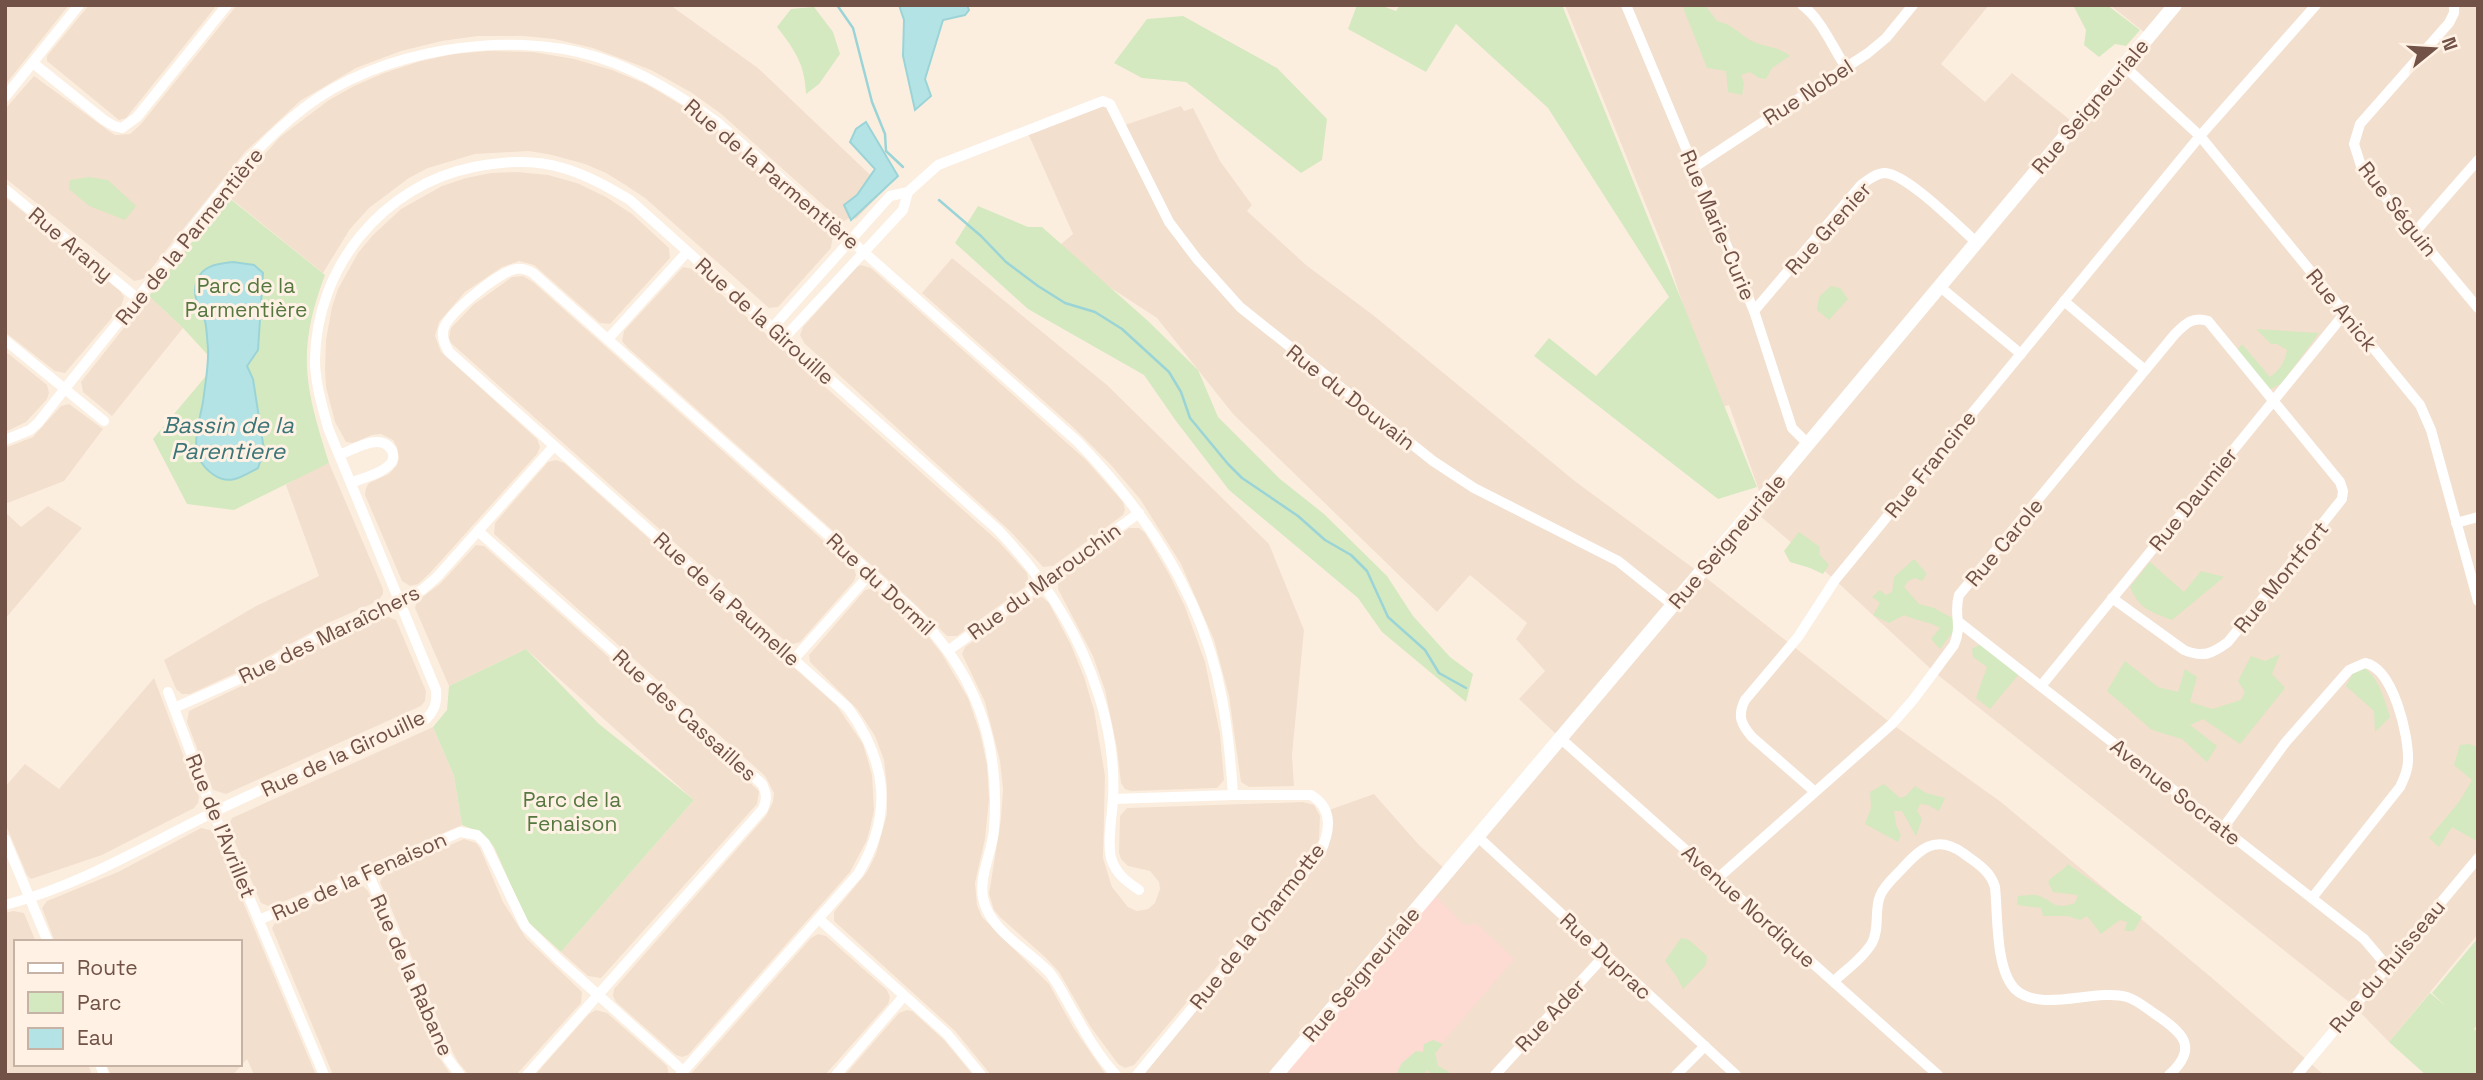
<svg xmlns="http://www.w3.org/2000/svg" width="2483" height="1080" viewBox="0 0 2483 1080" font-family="'Space Grotesk',sans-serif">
<rect width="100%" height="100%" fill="#fceedf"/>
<g fill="#f3dfce">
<path d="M5,5h64l-64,80z"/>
<path d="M89,5h128l-91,113 -7,2 -72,-59v-5z"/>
<path d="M237,5h433l88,63 127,121 -29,30 -4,-2 -10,5 -122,-109 -28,-20 -41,-23 -58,-22 -39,-9 -31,-3h-45l-36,5 -41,10 -45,17 -56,33 -55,51 -102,127 -9,2 -129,-103v-69l29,-33 75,55 6,4 15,-1 11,-10z"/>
<path d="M1565,5h424l-48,59 44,38 27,-29 63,51 74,-88 -39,-31h368v929l-89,108 -35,-36 -420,-334 -99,-92 -82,-70 9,-11 -33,-94 -21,6 -9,-57 -30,-92z"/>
<path d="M488,51l45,1 41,7 38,11 34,14 42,25 28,21 117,104 -2,14 -53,59 -9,1 -124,-110 -18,-12 -21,-13 -21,-9 -33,-9 -23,-4 -54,3 -47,14 -19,10 -40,30 -19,21 -27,44 -94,-76 17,-22 34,-38 49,-37 25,-14 30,-13 37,-12 33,-7z"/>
<path d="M1103,101l19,25 59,-20 3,5 9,-3 27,53 32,44 -5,6 59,54 67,50 203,167 124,91 192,151 109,78 211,176 112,97h-1187l183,-222 6,-42 48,-17 45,51 29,27 111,-135 -40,-38 26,-28 -29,-32 11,-16 -57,-48 -33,37 -204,-198 -76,-96 -63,-41 -34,-32 13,-11 -47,-105z"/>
<path d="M518,172l30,3 29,8 29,14 26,17 37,34 1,10 -60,66 -10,-1 -66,-58 -15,-4 -17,6 -37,25 -26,30 -4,14 6,16 96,87 3,8 -3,7 -107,119 -12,11 -8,2 -8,-5 -37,-86 1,-7 3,-5 20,-9 8,-9 2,-7 -2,-11 -4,-7 -12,-6 -9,1 -19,8 -7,-1 -11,-20 -9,-35 -1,-17 1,-30 6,-33 6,-18 20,-36 15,-18 28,-26 41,-23 24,-8 25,-5z"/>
<path d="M5,197l115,94 4,6 -3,10 -56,66 -10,-2 -50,-39z"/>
<path d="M952,258l155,127 162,159 35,86 -12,125 2,31 -45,1 -8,-5 -12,-86 -15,-56 -33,-76 -41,-65 -29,-34 -37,-37 -152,-135z"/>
<path d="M861,265l10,3 215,192 37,42 2,8 -2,5 -70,51 -10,1 -32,-35 -207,-189 -4,-8 3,-8 54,-60z"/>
<path d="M683,267l10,2 306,273 28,31 1,6 -3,8 -68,49h-10l-33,-33 -287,-256 -5,-6 2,-10z"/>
<path d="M523,276l10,6 321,286 2,7 -2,6 -54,61 -7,2 -7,-2 -335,-299 -2,-5 2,-10 22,-23 39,-28z"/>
<path d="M149,296l34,32 -71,88 -29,-24 -2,-10z"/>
<path d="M5,351l42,34 2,8 -2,6 -21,23 -21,10z"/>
<path d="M69,404l34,25 -39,52 -59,23v-56l28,-11 28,-31z"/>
<path d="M556,460l8,3 273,243 26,38 9,31 2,35 -3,14 -4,16 -17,32 -162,183 -6,2 -6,-2 -60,-53 -3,-6 1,-7 152,-173 7,-14 1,-9 -9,-17 -271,-242 1,-11 53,-61z"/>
<path d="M329,463l54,126v5l-5,7 -50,22 -77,43 -61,28h-8l-6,-5 -12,-29 92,-54 63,-30 -33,-91 28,-17z"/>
<path d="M48,506l34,22 -77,91v-107l16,15z"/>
<path d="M1129,528h10l6,5 24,41 16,33 20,55 15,72 4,46 -7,8 -86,3 -6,-2 -4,-6 -4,-35 -12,-58 -12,-34 -35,-67v-5l3,-6z"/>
<path d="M476,545l8,1 275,245 -2,13 -156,174 -13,-2 -27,-24 133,-152 -168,-151 -77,37 -34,-78 2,-7 23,-17z"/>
<path d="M874,588l50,43 18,23 26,44 12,35 7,32 2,34 -4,40 -10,44 2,22 5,12 67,67 24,43 33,48h-115l-36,-44 -121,-110v-9l33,-40 9,-18 11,-40v-28l-3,-26 -9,-24 -17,-26 -48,-48 -1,-7 56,-65z"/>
<path d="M1042,597l7,6 22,42 13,32 10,33 11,66 -2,82 9,29 16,20 9,4 11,-2 7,-6 5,-14 -1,-7 -9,-11 -22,-5 -7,-7 -2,-6 1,-37 7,-8 176,-6 11,3 6,11 -1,24 -10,17 -175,208 -9,3 -7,-4 -28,-38 -31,-54 -13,-14 -45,-40 -7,-8 -5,-16 12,-75 2,-30 -3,-28 -15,-59 -23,-48 3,-7 68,-49z"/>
<path d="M384,615l12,5 30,71 -1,10 -4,5 -195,88 -13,-4 -26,-68 2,-11 63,-30 58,-33z"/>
<path d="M154,678l45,119 -1,6 -4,5 -92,47 -71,24 -4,-4 -22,-52v-36l20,-23 34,25z"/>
<path d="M433,727l21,49 8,49 -191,82 -10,-4 -33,-77 4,-8z"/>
<path d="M201,828l9,2 4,3 102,242h-62l-7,-16 -14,16h-122l-5,-11h134v-122h-185l-13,-34 5,-7 71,-29z"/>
<path d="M464,839l12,4 4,5 23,54 23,36 56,54 -1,11 -65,72h-47l-11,-13 -10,-19 -68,-161 6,-10z"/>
<path d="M355,886h8l5,5 70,165 13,19h-118l-61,-147 5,-8z"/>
<path d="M13,911l11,2 12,29h-20v122h72l4,11h-87v-162z"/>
<path d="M818,934l8,2 61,54 3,7 -2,7 -63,71h-135l121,-137z"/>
<path d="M596,1010l11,3 60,53 2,9h-134l54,-61z"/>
<path d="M907,1010l5,1 32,29 29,35h-128l54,-62z"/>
</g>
<path fill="#fddbd3" d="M1431,891l33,34 13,-1 37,35 -99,116h-131z"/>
<g fill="#d4e9bf">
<path d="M1357,5h23l16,6 4,-6h162l195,482 -39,12 -184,-143 15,-18 47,38 73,-79 -121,-189 -92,-84 -30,48 -78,-43z"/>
<path d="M1682,5h23l12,16c19,5 20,12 35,20 13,7 27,5 38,15l-18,12 -6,11 -7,-1 -9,-6 -9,3 3,8 -2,12 -14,-3 -2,-21 -19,-3z"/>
<path d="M2073,5h34l33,25 -14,16 -11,-2 -16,13 -15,-12 2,-15z"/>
<path d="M814,7l19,25 7,22 -21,30 -13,10c-1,-29 -11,-44 -29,-67l14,-18z"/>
<path d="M1183,16l94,52 50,51 -5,41 -21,13 -115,-91 -44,-4 -28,-15 33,-44z"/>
<path d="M89,177l19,3 28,26 -11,14 -36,-14 -20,-17 1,-9z"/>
<path d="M228,197l97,78c-29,77 -20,112 4,188l-95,47 -47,-6 -34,-65 63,-75 -33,-36 -34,-32z"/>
<path d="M978,206l50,21h14l106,94 50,49 20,47 62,62 44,35 63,62 26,40 37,41 23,17 -7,28 -84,-70 -24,-34 -129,-108 -53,-69 -32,-46 -116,-66 -73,-66z"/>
<path d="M1831,286l9,2 8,11 -19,21 -12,-10 2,-13z"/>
<path d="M2256,329l63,4 -37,50 -11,6h-11l-26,-35 8,-10 28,33c10,-7 15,-15 17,-27l-10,-6h-6z"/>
<path d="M1799,532l21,15 -1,7 10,11 -6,9 -13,-6 -20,-6 -6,-11z"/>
<path d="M1914,559l13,15 -5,7 -7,-3 -7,3 -4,6 15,17 15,4 26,14 -20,27 -9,-10 9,-11c-11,-7 -24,-7 -36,-13l-15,8 -16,-8 7,-12 -8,-6 8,-7 6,5 6,-3 2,-15z"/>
<path d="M2150,562l34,30 17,-21 23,6 -52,43c-21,-8 -33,-11 -42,-33z"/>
<path d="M1981,644l38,30 -29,35 -14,-11 11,-31 -14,-10 -1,-8z"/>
<path d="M526,649l73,75 95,76 -133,152 -34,-31 -33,-74c-9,-12 -18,-17 -32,-22l-8,-49 -21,-49 14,-17 2,-24z"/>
<path d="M2280,654l-8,20 13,14 -45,56 -37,-25 -13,6 27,21 -10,16 -25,-23 -30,-9 -45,-39 18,-30 33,26 20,5 7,-23 12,8 -7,25 22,7 29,-9 4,-8 -7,-11 13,-25 14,5z"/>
<path d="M2362,666c17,12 22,32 28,51l-15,15 -1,-21 -28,-25 8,-14z"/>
<path d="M2469,744l9,3v95l-26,-15 -13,20 -10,-9 30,-36 13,-22 -18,-15 6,-20z"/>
<path d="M1884,784l16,14 6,-2 9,-10 11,7 19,5 -6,13 -11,-6 -8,-1 -3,7 5,8 -6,17 -14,-25h-8l2,14 5,10 -3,7 -33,-18 6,-16 -1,-16z"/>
<path d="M2068,864l74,53 -8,14h-9l2,-9 -7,-2 -19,14 -14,-18 -7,4 -12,-4h-25l-2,-8 -24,-3 1,-9c5,0 14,-2 18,-1 19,5 15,16 39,8l3,-8 -25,-3 -5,-10c6,-9 14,-9 20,-18z"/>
<path d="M1681,938l8,2 18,16 -1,9 -23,24 -6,-12 -12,-16z"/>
<path d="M2478,938v86l-4,5 4,3v43h-52l-37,-33 41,-49 16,13 -14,-13z"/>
<path d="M1433,1040l10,4 -8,9 3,13 11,6v3h-16l-6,-5 -4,5h-27l5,-11 15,-13 7,1 1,-8z"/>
</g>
<g fill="#b4e3e5" stroke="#9bd4d7" stroke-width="2">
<path d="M899,5h68l2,5 -4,5 -22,5 -18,59 6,17 -16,14 -12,-54 1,-36z"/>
<path d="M866,122l32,54 -47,44 -7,-15 13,-10 18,-26 -25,-27 6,-13z"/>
<path d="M233,262l21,3 9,8 -5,77 -11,16 6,13 11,71 -6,18c-15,8 -28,18 -44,7 -28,-19 -16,-46 -11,-73 2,-17 6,-37 5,-54 -1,-8 -1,-19 -3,-27 -5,-14 -14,-25 -8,-41 6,-15 21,-16 36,-18z"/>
</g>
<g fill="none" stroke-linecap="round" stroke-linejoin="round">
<g stroke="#9bd4d7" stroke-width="2.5">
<path d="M837,5l16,23 19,74 13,32 1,17 17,16"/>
<path d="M939,200l42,36 25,26 32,24 27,17 30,9 27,17 47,43 12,20 9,26 38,46 14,14 56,38 27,24 26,15 16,16 21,46 37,33 14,23 27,15"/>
</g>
<g stroke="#fff" stroke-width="10">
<path d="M1626,5l128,306 38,117 16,16"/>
<path d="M1802,5c19,14 30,41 43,61"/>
<path d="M2454,5v8l-5,10 -89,101 -6,20 8,25 116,139"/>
<path d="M33,63l71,57 10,6 8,2 15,-11 90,-112"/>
<path d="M2124,66l76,70 220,269 11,25 47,171"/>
<path d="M5,97l74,-92"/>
<path d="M1693,168l175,-115 18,-15 27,-33"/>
<path d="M5,189l133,110"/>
<path d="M2415,232l63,-72"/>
<path d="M1939,286l82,68"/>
<path d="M2064,301l81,69"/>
<path d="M1754,311l107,-126c7,-5 15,-12 24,-12 22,1 73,53 91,69"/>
<path d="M773,327l117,-131 18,-4 30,-27 165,-64 7,3 59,118 28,37 43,48 193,154 41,27 144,73 55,44"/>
<path d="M785,337l118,-127 5,-18"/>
<path d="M608,339l79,-87"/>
<path d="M5,340l99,81"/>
<path d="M5,440l25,-10 8,-7c42,-54 86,-107 129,-162 42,-54 82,-111 137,-153 74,-58 203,-79 293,-51 44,14 82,38 120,65l360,319c70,72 127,157 145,258 6,32 9,64 11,96"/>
<path d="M339,455c14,-5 40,-22 51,-7 4,4 4,11 1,15 -7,10 -29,15 -40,20"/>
<path d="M2456,523l22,-6"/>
<path d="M478,531l284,253c5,10 5,15 1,25l-236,266"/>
<path d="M1960,623l404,316 23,27"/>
<path d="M949,650l190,-137"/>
<path d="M794,659l77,-86"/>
<path d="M2041,686l304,-373"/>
<path d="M168,692l45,120 111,263"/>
<path d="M174,708l81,-36 60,-34 85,-37 22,-11 15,-13 117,-131"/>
<path d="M1559,737l379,338"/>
<path d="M1814,791l-62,-54c-11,-13 -15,-21 -7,-37l53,-63 37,-57 365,-444 116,-131"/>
<path d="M1113,799l120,-4h78c23,14 19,37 9,58l-183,222"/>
<path d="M2223,828l62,-85 64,-73 16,-7c28,5 44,72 43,98 0,9 -4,18 -8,26l-88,111"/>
<path d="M1477,836l259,239"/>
<path d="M5,839l43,103"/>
<path d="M368,873l80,186 12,16"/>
<path d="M1718,878l174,-154 21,-24 41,-55c9,-20 -1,-31 5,-50l216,-261c11,-11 18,-18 33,-13l132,161 3,9 -1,8 -114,143c-16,12 -25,16 -44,8l-72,-52"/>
<path d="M5,905c73,-19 138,-58 205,-91 70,-35 144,-64 216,-95 9,-9 11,-16 10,-29l-108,-262c-6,-23 -13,-45 -13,-68 1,-93 68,-175 159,-193 29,-6 60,-8 89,1 24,7 45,19 67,32l368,330c45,47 80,100 100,163 11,33 17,72 15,106 -1,19 -6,41 -2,59 5,16 15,23 28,32"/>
<path d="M819,919l128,115 34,41"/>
<path d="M259,920l201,-88 17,3 8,8 40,83 33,33 125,112"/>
<path d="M1834,981c13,-12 29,-23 38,-38 8,-15 2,-32 8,-47 4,-10 13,-18 20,-25 19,-21 35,-38 63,-18 13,10 27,17 32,34 3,27 0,84 21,103 26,23 79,-2 111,7 10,3 19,11 28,17 27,18 45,33 14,61"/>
<path d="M100,1064l4,11"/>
<path d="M680,1075l178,-201c35,-59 30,-111 -10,-166l-399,-356c-4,-7 -7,-13 -6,-21 3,-17 53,-56 69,-61 8,-3 14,-1 21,3l375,333c67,63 93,134 86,224 -2,22 -15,46 -11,68 6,32 45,52 66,74 10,12 17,28 25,41 12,21 25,44 42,62"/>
<path d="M836,1075l68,-79"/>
<path d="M1495,1075l110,-120"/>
<path d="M1676,1075l29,-29"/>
<path d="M2297,1075l181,-217"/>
</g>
<path stroke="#fff" stroke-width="14" d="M1276,1075l424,-502 475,-568"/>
</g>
<g text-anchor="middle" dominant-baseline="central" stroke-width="6" stroke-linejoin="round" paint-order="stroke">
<g font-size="21" fill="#725247" stroke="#fff2e5">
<text transform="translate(1808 92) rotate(-33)">Rue Nobel</text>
<text transform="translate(2090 106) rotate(-50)">Rue Seigneuriale</text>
<text transform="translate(772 174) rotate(40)">Rue de la Parmentière</text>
<text transform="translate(2398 209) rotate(52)">Rue Séguin</text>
<text transform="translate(1718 225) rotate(67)">Rue Marie-Curie</text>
<text transform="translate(1828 228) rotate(-48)">Rue Grenier</text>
<text transform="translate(189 236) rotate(-51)">Rue de la Parmentière</text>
<text transform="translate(71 244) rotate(40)">Rue Arany</text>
<text transform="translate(2342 310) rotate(51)">Rue Anick</text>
<text transform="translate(765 321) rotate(42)">Rue de la Girouille</text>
<text transform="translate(1351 397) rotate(38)">Rue du Douvain</text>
<text transform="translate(1930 464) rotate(-51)">Rue Francine</text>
<text transform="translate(2193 499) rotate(-51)">Rue Daumier</text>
<text transform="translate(1727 541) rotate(-50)">Rue Seigneuriale</text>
<text transform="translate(2004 542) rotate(-50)">Rue Carole</text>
<text transform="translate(2281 577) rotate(-51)">Rue Montfort</text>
<text transform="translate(1044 581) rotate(-36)">Rue du Marouchin</text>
<text transform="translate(881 584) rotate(43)">Rue du Dormil</text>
<text transform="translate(727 599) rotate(42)">Rue de la Paumelle</text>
<text transform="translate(329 634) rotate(-26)">Rue des Maraîchers</text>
<text transform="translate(685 715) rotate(42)">Rue des Cassailles</text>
<text transform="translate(343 753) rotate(-25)">Rue de la Girouille</text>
<text transform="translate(2176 792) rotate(38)">Avenue Socrate</text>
<text transform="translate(221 826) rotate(68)">Rue de l'Avrillet</text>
<text transform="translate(359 876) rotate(-24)">Rue de la Fenaison</text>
<text transform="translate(1749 906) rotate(42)">Avenue Nordique</text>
<text transform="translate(1257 926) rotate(-52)">Rue de la Charmotte</text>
<text transform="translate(1606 956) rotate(43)">Rue Duprac</text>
<text transform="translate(2387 966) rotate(-50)">Rue du Ruisseau</text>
<text transform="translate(1361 974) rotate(-50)">Rue Seigneuriale</text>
<text transform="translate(412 975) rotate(66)">Rue de la Rabane</text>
<text transform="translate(1550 1015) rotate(-47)">Rue Ader</text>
</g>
<g font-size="21" fill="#567840" stroke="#fff2e5">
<text x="246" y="285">Parc de la<tspan x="246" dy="24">Parmentière</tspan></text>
<text x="572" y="799">Parc de la<tspan x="572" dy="24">Fenaison</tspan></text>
</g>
<g font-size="23" font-style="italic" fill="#3c7578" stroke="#fff2e5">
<text x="228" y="425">Bassin de la<tspan x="228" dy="26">Parentiere</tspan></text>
</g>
</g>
<rect width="2483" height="1080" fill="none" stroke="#725247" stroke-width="14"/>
<rect x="14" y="940" width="228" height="126" fill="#fff2e5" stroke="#c7b2a6" stroke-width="2"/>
<rect x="28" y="963" width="35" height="10" fill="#ffffff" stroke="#c7b2a6" stroke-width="2"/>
<text x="77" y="975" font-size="21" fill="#725247">Route</text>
<rect x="28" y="992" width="35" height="21" fill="#d4e9bf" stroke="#c7b2a6" stroke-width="2"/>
<text x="77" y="1010" font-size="21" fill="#725247">Parc</text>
<rect x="28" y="1028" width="35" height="21" fill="#b4e3e5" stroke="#c7b2a6" stroke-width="2"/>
<text x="77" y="1045" font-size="21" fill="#725247">Eau</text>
<g transform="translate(2434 49) rotate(72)" stroke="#fff2e5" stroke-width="5" paint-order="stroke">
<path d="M0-5L12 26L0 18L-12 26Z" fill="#725247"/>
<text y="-10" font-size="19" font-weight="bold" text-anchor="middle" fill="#725247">N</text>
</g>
</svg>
